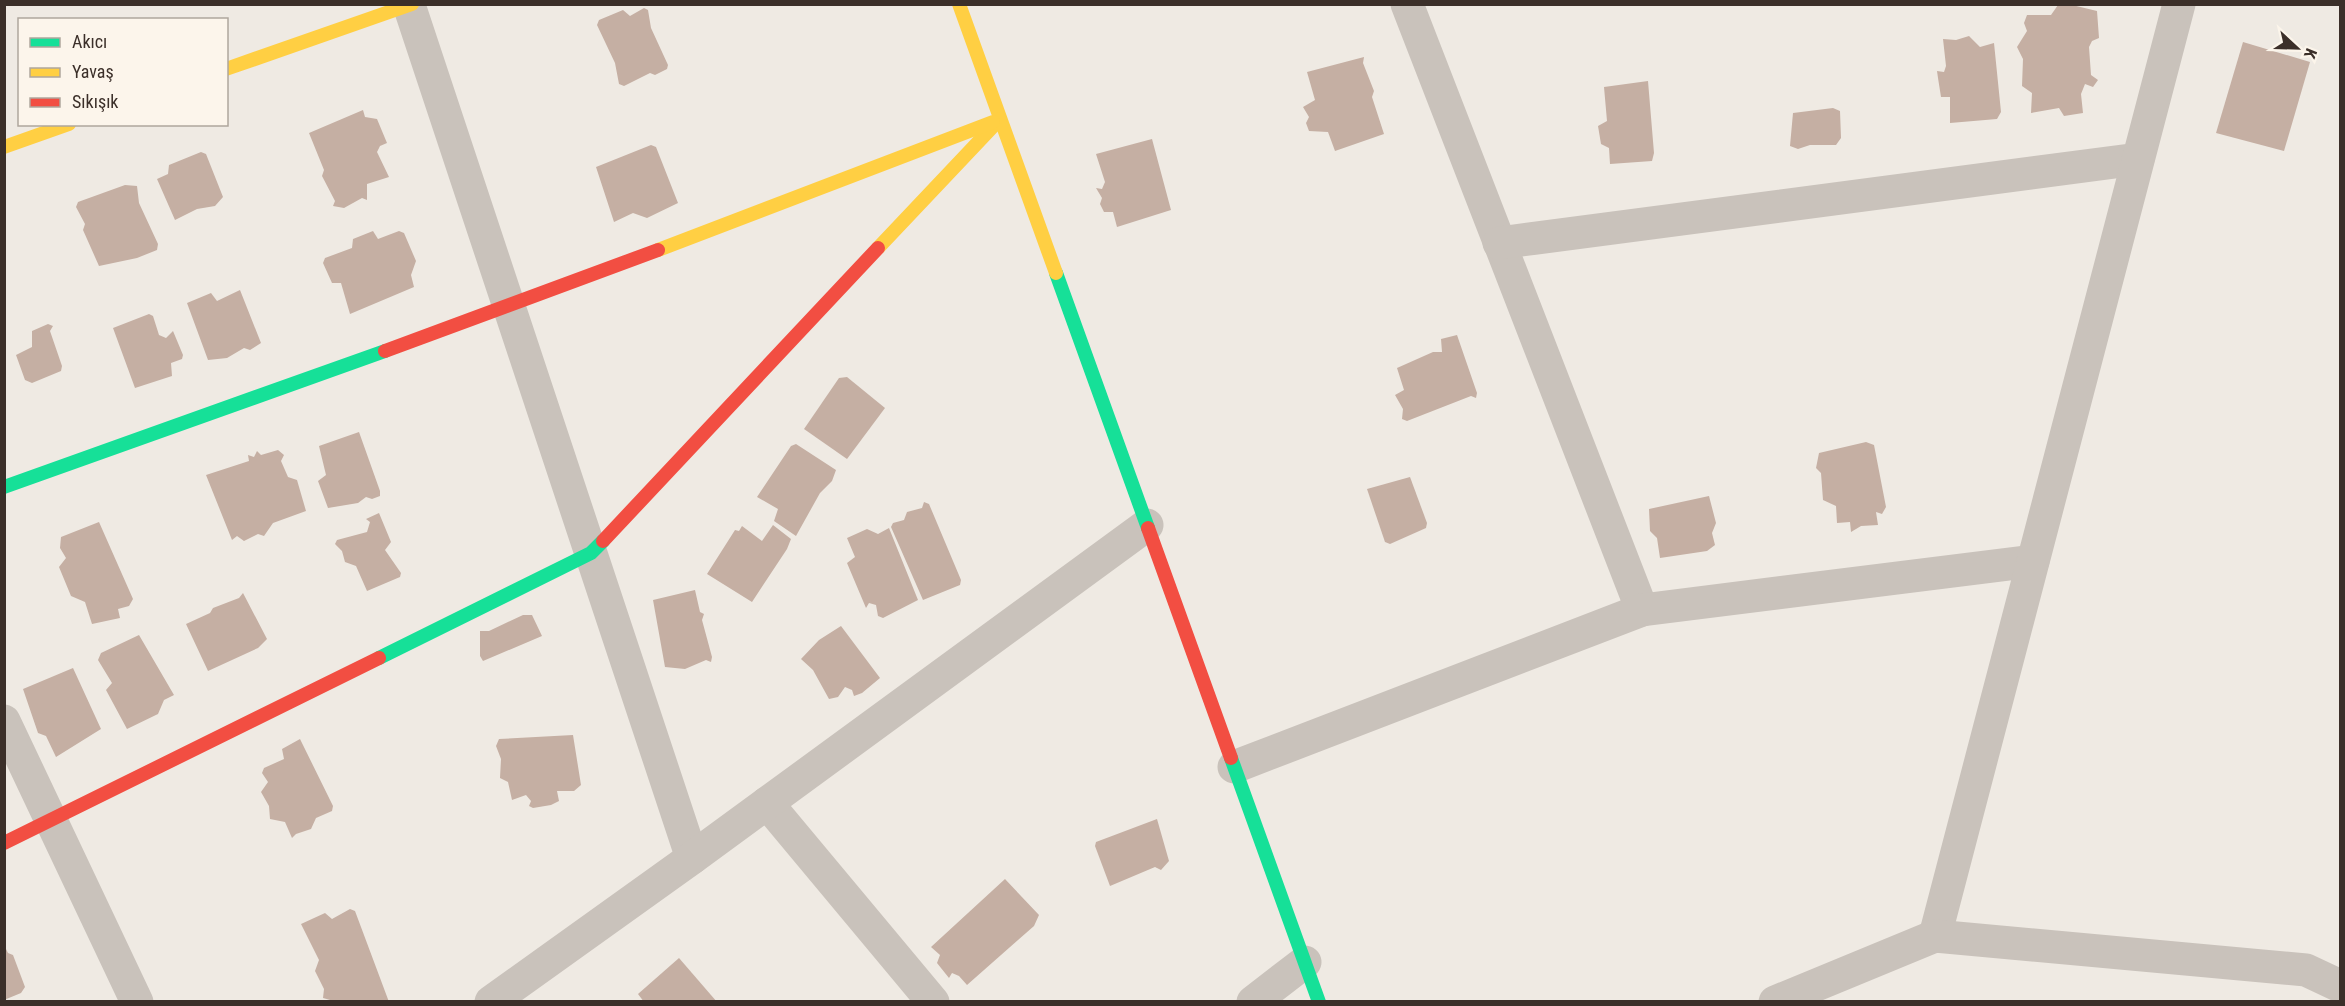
<svg xmlns="http://www.w3.org/2000/svg" width="2345" height="1006" viewBox="0 0 2345 1006" font-family="'Roboto Condensed',sans-serif">
<rect width="100%" height="100%" fill="#efeae3"/>
<g fill="#c5afa3">
<path d="M2068,4l29,7 2,27 -7,3 -3,6 2,28 7,5 -5,7 -8,-3 -4,10 2,19 -19,3 -5,-8 -28,5 1,-20 -10,-7 1,-27 -6,-12 10,-16 -3,-8 3,-8h24l7,-10z"/>
<path d="M644,8l4,2 3,18 17,37 -1,4 -12,6 -5,-2 -26,13 -5,-2 -4,-21 -18,-38 2,-5 24,-10 7,6z"/>
<path d="M1969,36l11,11 14,-4 7,69 -4,7 -47,4v-26h-9l-3,-19 -1,-7 7,1 2,-6 -3,-27 13,1z"/>
<path d="M2243,42l67,20 -26,89 -68,-18z"/>
<path d="M1364,57l-1,6 11,28 -2,6 12,37 -49,17 -7,-19 -19,-1 -3,-8 3,-6 -6,-10 12,-7 -8,-28z"/>
<path d="M1648,81l6,72 -2,8 -42,3 -1,-16 -8,-4 -3,-18 9,-5 -3,-34z"/>
<path d="M1833,108l7,3 1,27 -5,7h-26l-12,4 -8,-3 3,-33z"/>
<path d="M363,110l2,7 12,2 10,24 -7,3 -3,6 12,25 -22,7v16l-5,-2 -18,10 -11,-2 2,-5 -13,-25 2,-6 -15,-37z"/>
<path d="M1152,139l19,71 -54,17 -4,-15h-9l-4,-8 2,-6 -6,-10 6,1 3,-7 -9,-28z"/>
<path d="M651,145l5,2 22,56 -31,15 -14,-5 -19,9 -18,-55z"/>
<path d="M201,152l5,2 17,43 -8,9 -18,3 -22,11 -18,-41 11,-5 1,-9z"/>
<path d="M125,185l12,1 2,17 19,41 -1,6 -20,8 -38,8 -16,-36 2,-6 -9,-17 2,-5z"/>
<path d="M373,231l5,8 21,-8 5,2 12,28 -5,14 3,12 -64,27 -9,-31h-9l-9,-20 2,-5 27,-10 1,-9z"/>
<path d="M240,290l21,53 -11,7 -6,-2 -17,10 -19,2 -21,-57 24,-10 6,8z"/>
<path d="M149,314l4,2 6,19 7,3 7,-7 10,24 -1,4 -11,4 1,13 -37,12 -22,-60z"/>
<path d="M48,324l5,2 -3,5 12,35 -1,5 -29,12 -7,-3 -9,-25 16,-8v-16z"/>
<path d="M1457,335l20,58 -1,5 -5,-2 -64,25 -5,-2 1,-10 -8,-14 9,-5 -7,-22 36,-16h9l-1,-13z"/>
<path d="M847,377l38,31 -38,51 -43,-30 35,-51z"/>
<path d="M359,432l21,59v5l-8,3 -6,-2 -8,6 -30,5 -10,-27 8,-6 -7,-29z"/>
<path d="M1866,442l8,3 12,62 -4,7 -6,-2 2,13 -17,1 -10,6 -1,-10 -13,1 -1,-17 -13,-6 -2,-27 -5,-5 3,-15z"/>
<path d="M796,444l40,26 -4,11 -12,12 -24,43 -22,-15 4,-12 -21,-12 34,-51z"/>
<path d="M278,450l6,5 -3,6 7,16 9,3 9,31 -33,12 -9,13 -6,-2 -14,7 -7,-5 -5,4 -26,-65 43,-14 -1,-6 6,2 3,-6 4,4z"/>
<path d="M1410,477l17,46 -1,5 -36,16 -5,-2 -18,-53z"/>
<path d="M1709,496l7,27 -4,10 3,12 -8,6 -47,7 -3,-20 -7,-7 -1,-22z"/>
<path d="M924,502l5,2 32,76 -1,5 -37,15 -32,-73 2,-4 11,-3 3,-8 15,-4z"/>
<path d="M379,513l12,29 -6,8 16,23 -1,4 -33,14 -11,-25 -11,-4 -3,-11 -7,-7 2,-4 30,-8 3,-10 -4,-3z"/>
<path d="M99,522l34,77 -4,7 -11,3 2,9 -28,6 -7,-22 -14,-6 -12,-29 7,-9 -6,-10 1,-11z"/>
<path d="M773,525l18,14 -4,10 -35,53 -45,-28 28,-44 4,1 3,-5 20,15z"/>
<path d="M889,528l29,72 -35,18 -5,-2 -2,-11 -7,-2 -3,5 -19,-45 8,-6 -8,-19 20,-9 11,5z"/>
<path d="M695,590l5,22 4,2 -2,6 10,37 -1,5 -5,-2 -21,9 -20,-2 -12,-67z"/>
<path d="M243,593l24,46 -9,9 -50,23 -22,-47 24,-11 3,-5 26,-10z"/>
<path d="M523,615h9l10,21 -59,25 -3,-5v-25h9z"/>
<path d="M841,626l39,52 -18,15 -8,3 -2,-6 -7,-3 -7,10 -9,2 -16,-29 -12,-11 18,-19z"/>
<path d="M139,635l35,60 -10,5 -6,14 -31,15 -21,-39 6,-7 -14,-23 3,-7z"/>
<path d="M73,668l28,61 -45,28 -10,-21 -8,-3 -15,-44z"/>
<path d="M573,735l8,50 -7,6h-17l2,10 -8,4 -18,3 -4,-2 2,-5 -5,-6 -14,5 -4,-18 -8,-4 1,-19 -5,-13 3,-7z"/>
<path d="M300,739l33,67 -1,5 -16,7 -5,11 -15,5 -4,4 -7,-16 -15,-3 -1,-13 -8,-14 7,-10 -6,-9 2,-5 20,-9 -2,-10z"/>
<path d="M1157,819l12,42 -8,9 -6,-3 -45,19 -15,-40 1,-4z"/>
<path d="M1005,879l34,36 -5,11 -67,59 -8,-9 -7,-3 -3,5 -12,-15 3,-8 -9,-8z"/>
<path d="M350,909l5,2 34,91h-52l-14,-4 1,-9 -9,-18 4,-11 -18,-36 24,-11 7,6z"/>
<path d="M4,945l4,8 5,2 12,32 -4,6 -17,7z"/>
<path d="M679,958l38,44h-73l-6,-8z"/>
</g>
<g fill="none" stroke-linecap="round" stroke-linejoin="round">
<g stroke="#c9c2bb" stroke-width="33">
<path d="M1407,4l235,606"/>
<path d="M409,5l283,853"/>
<path d="M1499,243l639,-84"/>
<path d="M4,721l133,281"/>
<path d="M1234,767l408,-157 391,-49"/>
<path d="M767,803l166,199"/>
<path d="M1935,936l244,-932"/>
<path d="M491,1002l201,-144 455,-333"/>
<path d="M1253,1002l52,-40"/>
<path d="M1775,1002l160,-66 371,34 34,16"/>
</g>
<g stroke="#16e098" stroke-width="14">
<path d="M1056,273l92,255"/>
<path d="M4,487l381,-136"/>
<path d="M379,658l212,-105 12,-12"/>
<path d="M1231,758l88,244"/>
</g>
<g stroke="#ffcf43" stroke-width="14">
<path d="M959,4l97,269"/>
<path d="M226,69l186,-65"/>
<path d="M4,147l65,-23"/>
<path d="M878,248l122,-129"/>
<path d="M658,250l335,-128"/>
</g>
<g stroke="#f24e42" stroke-width="14">
<path d="M385,351l273,-101"/>
<path d="M1148,528l83,230"/>
<path d="M603,541l275,-293"/>
<path d="M4,843l375,-185"/>
</g>
</g>
<rect width="2345" height="1006" fill="none" stroke="#3b2f29" stroke-width="12"/>
<rect x="18" y="18" width="210" height="108" fill="#fcf5eb" stroke="#afa69d" stroke-width="1.5"/>
<rect x="30" y="38" width="30" height="9" fill="#16e098" stroke="#afa69d" stroke-width="1.5"/>
<text x="72" y="48" font-size="18" fill="#3b2f29">Akıcı</text>
<rect x="30" y="68" width="30" height="9" fill="#ffcf43" stroke="#afa69d" stroke-width="1.5"/>
<text x="72" y="78" font-size="18" fill="#3b2f29">Yavaş</text>
<rect x="30" y="98" width="30" height="9" fill="#f24e42" stroke="#afa69d" stroke-width="1.5"/>
<text x="72" y="108" font-size="18" fill="#3b2f29">Sıkışık</text>
<g transform="translate(2297 48) rotate(112)" stroke="#fcf5eb" stroke-width="4.5" paint-order="stroke">
<path d="M0-4.5L10 22L0 15L-10 22Z" fill="#3b2f29"/>
<text y="-9" font-size="16" font-weight="bold" text-anchor="middle" fill="#3b2f29">K</text>
</g>
</svg>
